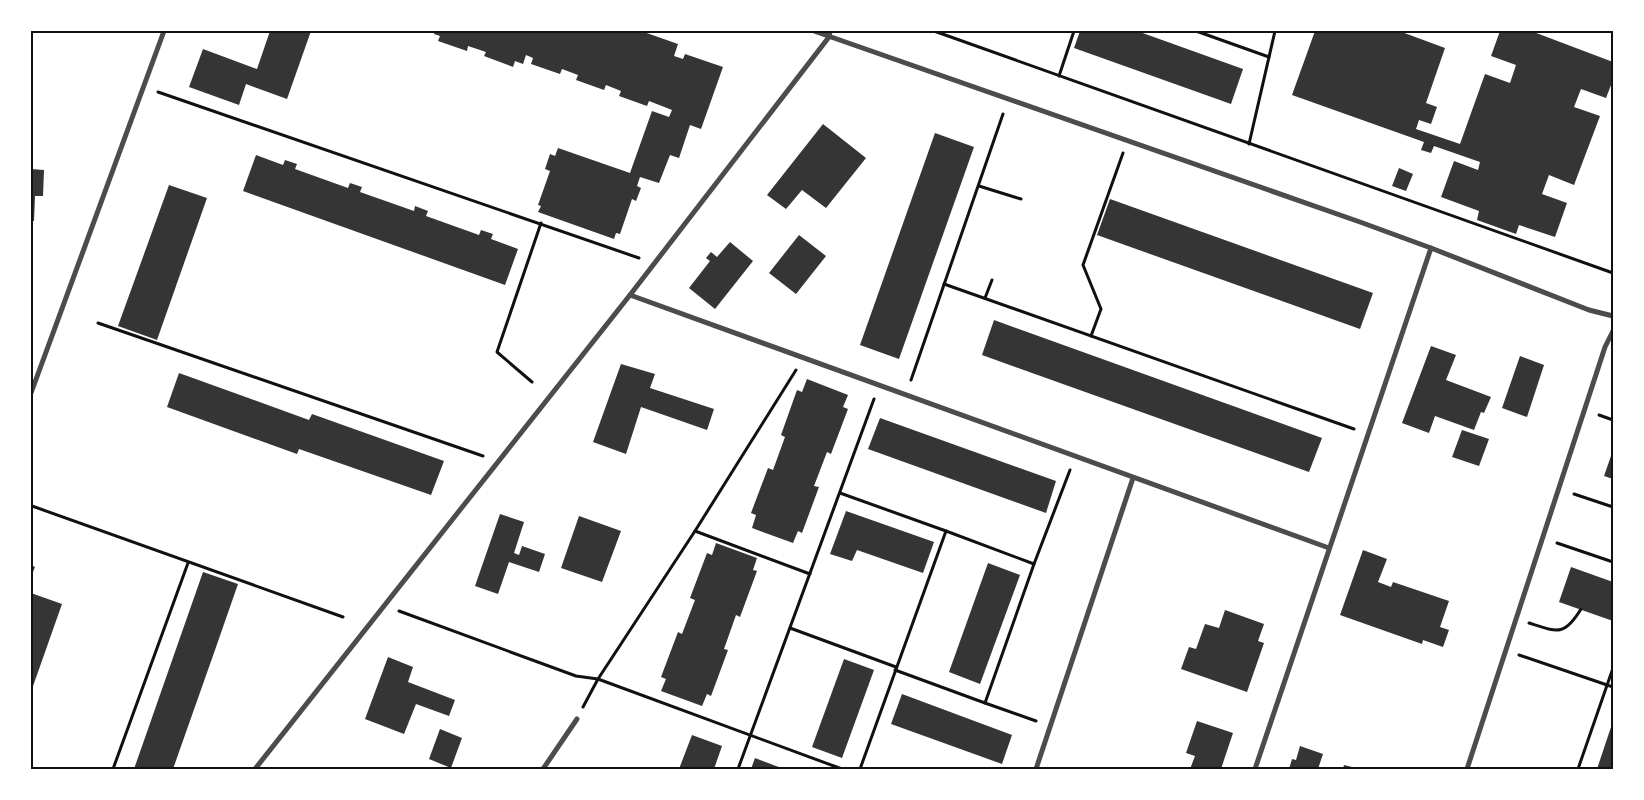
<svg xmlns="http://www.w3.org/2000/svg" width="1644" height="800" viewBox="0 0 1644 800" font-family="'Open Sans',sans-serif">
<rect width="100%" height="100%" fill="#fff"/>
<g fill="#353535">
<path d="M270,31h41l-24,68 -41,-15 -7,21 -50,-18 14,-38 54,20z"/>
<path d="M435,31h206l37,13 -4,12 9,3 2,-5 38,13 -22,62 -11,-4 -11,33 -9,-3 -11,28 -19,-6 -3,9 4,2 -5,13 -4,-2 -12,35 -4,-1 -2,6 -76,-27 3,-6 -3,-1 12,-34 -5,-2 5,-15 5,2 3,-8 72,25 22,-62 17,6 3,-7 -23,-9 -2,5 -28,-10 2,-5 -15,-6 -2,5 -28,-10 2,-5 -16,-6 -2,5 -29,-10 2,-6 -7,-3 -3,9 -8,-3 -2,6 -29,-11 2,-4 -18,-6 -1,5 -29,-10 2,-5 -6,-2z"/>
<path d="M1080,31h57l106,38 -12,35 -157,-56z"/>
<path d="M1315,31h84l46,17 -19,55 11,4 -6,17 -12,-4 -3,9 44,15 25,-70 25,9 6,-18 -25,-9 9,-25h31l82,31v18l-7,18 -25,-9 -7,18 26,9 -26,69 -25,-10 -7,19 25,9 -12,34 -36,-12 -3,9 -39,-14 2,-9 -38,-14 13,-36 24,9 2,-8 -46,-16 -3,7 -10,-3 3,-8 -132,-47z"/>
<path d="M823,124l43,34 -40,50 -24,-18 -16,19 -19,-14z"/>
<path d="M935,133l39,14 -75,212 -39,-14z"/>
<path d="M256,155l27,10 2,-5 12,4 -2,5 53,19 2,-5 12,4 -2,5 54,19 1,-5 13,5 -2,5 53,19 2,-5 12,4 -2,5 27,10 -13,36 -262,-94z"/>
<path d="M1399,168l14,6 -7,17 -14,-5z"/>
<path d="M31,169l13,1 -1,26h-8l-1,25h-3z"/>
<path d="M169,185l38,13 -50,142 -39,-14z"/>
<path d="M1110,199l263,94 -13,36 -263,-94z"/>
<path d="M799,235l27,21 -30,38 -27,-21z"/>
<path d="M730,242l23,19 -38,48 -26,-21 21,-27 -4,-3 5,-6 6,5z"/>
<path d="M994,320l328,118 -13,34 -327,-117z"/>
<path d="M1431,346l25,9 -10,25 45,17 -7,16 -3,-1 -7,18 -39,-14 -6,17 -27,-10z"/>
<path d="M1520,356l24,9 -17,52 -25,-9z"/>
<path d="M621,364l34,10 -5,14 64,21 -7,21 -66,-23 -15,47 -33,-12z"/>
<path d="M179,373l130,47 3,-6 132,47 -13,34 -132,-46 -2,5 -130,-47z"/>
<path d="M807,379l41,16 -5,12 5,2 -17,45 -4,-2 -13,34 5,1 -17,46 -4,-2 -5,12 -41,-15 4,-13 -5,-2 17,-45 5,2 12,-33 -4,-2 16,-45 5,2z"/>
<path d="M880,418l176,63 -10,32 -178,-64z"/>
<path d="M1462,430l27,9 -10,27 -27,-9z"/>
<path d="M1612,453h1v26l-9,-3z"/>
<path d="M846,511l88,31 -11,31 -66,-23 -5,11 -22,-7z"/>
<path d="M500,514l24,8 -10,31 5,2 3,-9 23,8 -6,18 -30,-10 -11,32 -23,-8z"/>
<path d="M579,516l42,15 -19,51 -41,-14z"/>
<path d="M716,543l41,15 -4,12 4,1 -17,46 -4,-2 -12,34 4,1 -17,46 -4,-2 -5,12 -41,-15 5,-12 -5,-2 17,-45 4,2 13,-34 -5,-2 17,-45 5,2z"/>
<path d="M1363,550l24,9 -9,23 13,5 2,-5 56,19 -9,26 9,3 -6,17 -20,-7 -1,4 -82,-29z"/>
<path d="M988,563l32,12 -40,109 -31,-12z"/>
<path d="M31,565l4,2 -4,10z"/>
<path d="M1571,567l42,15v39l-54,-19z"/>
<path d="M203,572l35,12 -23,66 -42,119h-39z"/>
<path d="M31,593l31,11 -30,85h-1z"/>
<path d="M1225,610l39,14 -6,17 6,2 -17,49 -66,-23 8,-22 7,2 9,-25 14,4z"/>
<path d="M388,657l25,10 -5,15 47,18 -6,16 -33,-12 -12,30 -39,-15z"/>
<path d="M844,659l30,11 -32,88 -30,-11z"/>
<path d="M902,694l110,41 -10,29 -111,-40z"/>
<path d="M1197,721l36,12 -12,36h-31l5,-13 -9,-3z"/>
<path d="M1612,724l1,45h-16z"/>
<path d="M440,729l22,9 -11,30 -22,-9z"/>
<path d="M692,735l30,11 -8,23h-35z"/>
<path d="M1300,746l23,8 -5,15h-29l3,-10 4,1z"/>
<path d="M755,758l29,11h-33z"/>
<path d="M1344,765l12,3v1h-13z"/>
</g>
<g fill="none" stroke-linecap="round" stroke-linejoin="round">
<g stroke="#111" stroke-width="3">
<path d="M934,31l679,242"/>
<path d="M1196,31l73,26"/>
<path d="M1059,76l15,-45"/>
<path d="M158,92l481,166"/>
<path d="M1249,144l26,-113"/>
<path d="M979,186l42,13"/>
<path d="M944,284l410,145"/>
<path d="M985,298l7,-18"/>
<path d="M98,323l385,133"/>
<path d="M1091,336l10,-27 -18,-44 40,-112"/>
<path d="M911,380l92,-266"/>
<path d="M532,382l-35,-30 44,-129"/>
<path d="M1599,415l14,5"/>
<path d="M840,493l106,38 -86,238"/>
<path d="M1574,494l39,13"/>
<path d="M32,506l311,111"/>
<path d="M695,531l115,43"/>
<path d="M946,531l88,33 36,-94"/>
<path d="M1557,543l56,19"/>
<path d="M399,611l177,65 22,3 244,90"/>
<path d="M1529,623c28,9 35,14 52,-14"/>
<path d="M790,628l106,39"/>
<path d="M1519,655l94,32"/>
<path d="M895,670l90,33 49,-139"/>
<path d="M985,703l51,18"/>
<path d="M583,707l15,-28 97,-148 101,-161"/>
<path d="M113,769l75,-206"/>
<path d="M738,769l136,-370"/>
<path d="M1578,769l35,-101"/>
</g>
<g stroke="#4c4c4c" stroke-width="5">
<path d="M814,31l546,191 71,26 158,62 24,6"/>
<path d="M630,295l699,253"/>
<path d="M31,393l133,-362"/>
<path d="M255,769l375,-474 199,-258 1,-6"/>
<path d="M543,769l34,-50"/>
<path d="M1036,769l97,-291"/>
<path d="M1255,769l176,-521"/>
<path d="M1467,769l138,-422 8,-16"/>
</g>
</g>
<rect width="1644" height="800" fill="none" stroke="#ffffff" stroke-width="65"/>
<rect x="32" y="32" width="1580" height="736" fill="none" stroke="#111" stroke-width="2"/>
</svg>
